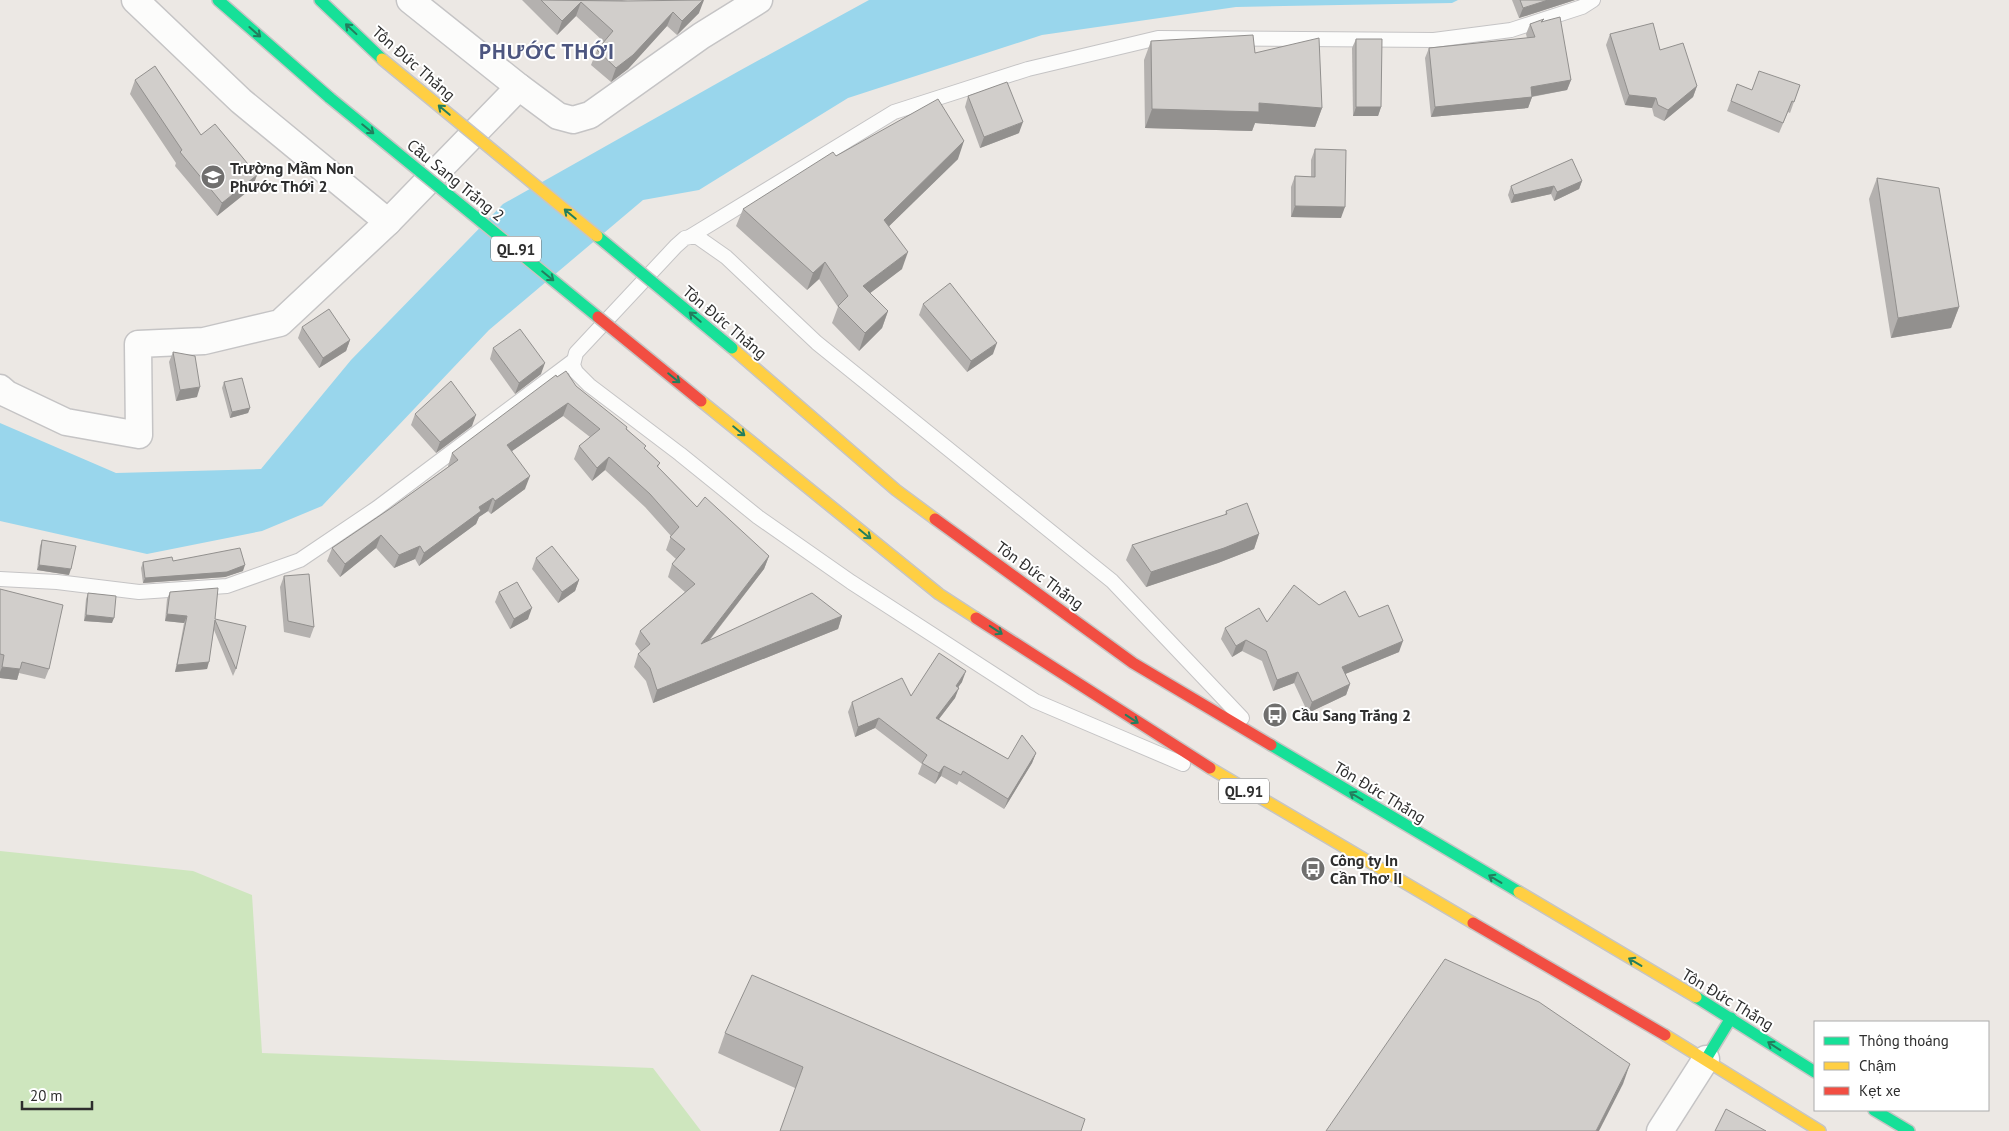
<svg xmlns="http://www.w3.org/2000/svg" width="2009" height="1131" viewBox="0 0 2009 1131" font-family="'PT Sans',sans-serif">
<rect width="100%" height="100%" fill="#ece8e4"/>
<path fill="#cee6be" d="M0,851l193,20 59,24 10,158 391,15 48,63h-701z"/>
<path fill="#99d6ec" d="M869,0h589l-6,3 -216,4 -194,28 -194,63 -149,92 -56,10 -154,130 -167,176 -60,25 -115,23 -147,-33v-98l116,50 145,-4 90,-109 152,-156 236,-133z"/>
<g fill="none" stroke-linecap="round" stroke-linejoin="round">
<defs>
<g id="lane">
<path d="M691,236l203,-124 134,-43 130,-31 276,2 77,-10 71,-23 11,-7"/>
<path d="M0,579l57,3 82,10 88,-6 73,-26 77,-52 196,-147"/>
<path d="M1183,764l-148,-63 -184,-119 -93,-65 -78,-63 -91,-69 -13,-13 -3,-7 3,-12 100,-107 9,-8 11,-2 30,21 91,86 295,238 130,137"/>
</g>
<g id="street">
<path d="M410,0l109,87 39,29 15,4 17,-5 111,-79 58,-36"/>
<path d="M388,222l131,-135"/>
<path d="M0,388l7,6 59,28 73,13 -1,-91 66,-3 76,-18 108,-101 -147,-121 -106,-101"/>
<path d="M1660,1131l46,-72"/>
</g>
<g id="fast">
<path d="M218,0l112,98"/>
<path d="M320,0l62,59"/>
<path d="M1271,745l248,147"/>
<path d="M1696,997l119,75"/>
<path d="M1706,1059l25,-41"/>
<path d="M1874,1110l35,21"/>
</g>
<g id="slow">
<path d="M732,348l164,142 39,29"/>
<path d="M701,401l238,193 37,24"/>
<path d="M1210,768l263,155"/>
<path d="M1519,892l177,105"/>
<path d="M1665,1035l155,96"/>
</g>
<g id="jam">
<path d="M935,519l198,144 138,82"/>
<path d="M976,618l234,150"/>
<path d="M1473,923l192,112"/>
</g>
</defs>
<use href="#lane" stroke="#c5c4c5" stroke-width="16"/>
<use href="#street" stroke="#c5c4c5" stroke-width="29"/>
<use href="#fast" stroke="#c6c5c4" stroke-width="14"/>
<use href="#slow" stroke="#c6c5c4" stroke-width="14"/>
<use href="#jam" stroke="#c6c5c4" stroke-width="14"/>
<use href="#lane" stroke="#fcfcfb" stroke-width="14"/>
<use href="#street" stroke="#fcfcfb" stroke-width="26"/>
<use href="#fast" stroke="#16e098" stroke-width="11"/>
<use href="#slow" stroke="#ffcf43" stroke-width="11"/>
<use href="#jam" stroke="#f24e42" stroke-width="11"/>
<defs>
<g id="fast-bridge">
<path d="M330,98l268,219"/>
<path d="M597,236l135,112"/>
</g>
<path id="slow-bridge" d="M382,59l215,177"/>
<path id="jam-bridge" d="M598,317l103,84"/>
</defs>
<use href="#fast-bridge" stroke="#c6c5c4" stroke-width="14" stroke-linecap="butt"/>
<use href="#slow-bridge" stroke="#c6c5c4" stroke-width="14" stroke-linecap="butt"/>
<use href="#jam-bridge" stroke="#c6c5c4" stroke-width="14" stroke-linecap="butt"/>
<use href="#fast-bridge" stroke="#16e098" stroke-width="11"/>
<use href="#slow-bridge" stroke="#ffcf43" stroke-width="11"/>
<use href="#jam-bridge" stroke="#f24e42" stroke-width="11"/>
</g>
<g fill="#b4b1af">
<path d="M522,0h100l77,13 -22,22 -10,-9 -39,43 -17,13 -20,-17 6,-15 7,-8 -28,-26 -19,19z"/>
<path d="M1512,0h63l-56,18z"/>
<path d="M1543,21l28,59 -4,10 -35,7 -4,11 -97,9 -6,-59 4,-10 98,-10 -1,-4 4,-10z"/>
<path d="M1610,34l50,16 37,36 -4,11 -29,24 -10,-5 -2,-8 -27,-3 -19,-60z"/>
<path d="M1356,39l25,68 -3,9h-25l-1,-68z"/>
<path d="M1151,41l104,12 67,55 -7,19 -60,-4 -3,8 -107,-3 -1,-68z"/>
<path d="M135,80l66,55 56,40 -5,13 -35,28 -42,-50 1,-3 -46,-69z"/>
<path d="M1737,84l15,6 48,-5 -10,28 -2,-1 -9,21 -52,-22z"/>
<path d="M968,96l51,37 -39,15 -15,-41z"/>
<path d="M1315,149l26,69 -50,-1v-30l4,-11 16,1v-17z"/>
<path d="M836,156l122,3 -69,67 13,43 -32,24 18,18 -6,17 -23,23 -27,-28 6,-16 -19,-28 -12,11 -71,-64 7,-17z"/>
<path d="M1877,178l82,129 -8,21 -60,10 -22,-139z"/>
<path d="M1582,181l-3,8 -25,12 -3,-7 -40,9 -3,-8 3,-9z"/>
<path d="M923,304l70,50 -26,18 -48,-57z"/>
<path d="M302,327l48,13 -4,11 -27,17 -21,-30z"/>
<path d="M493,348l48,26 -26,20 -25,-35z"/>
<path d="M173,352l24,45 -21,4 -7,-39z"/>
<path d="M557,377l19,9 51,43 18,20 15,14 -2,4 39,40 72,49 -5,13 -55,72 133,-25 -4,13 -185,74 -7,-22 -12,-14 4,-13 3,-2 -6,-8 5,-13 45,-39 -17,-15 4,-13 4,-5 -10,-9 5,-14 -26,-29 -40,-37 -13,11 -18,-22 5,-13 11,-9 -27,-21 -51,35 13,38 -34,25 -3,-3 -9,6 -3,7 -57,42 -4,-7 -21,9 -18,-20 -36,29 -13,-16 5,-13 59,-40 57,-41v-1l4,-13z"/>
<path d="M224,382l26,26 -2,5 -18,5 -8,-30z"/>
<path d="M415,414l57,12 -36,27 -25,-28z"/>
<path d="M1226,511l33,23 -5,15 -36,14 -72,24 -20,-27 6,-15 93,-30z"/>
<path d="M42,540l27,35 -32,-5 3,-24z"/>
<path d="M536,558l43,22 -4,11 -17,12 -26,-34z"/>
<path d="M173,561l70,10 -18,6 -82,6 -2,-15 2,-6z"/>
<path d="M284,576l30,51 -4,11 -26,-6 -4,-45z"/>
<path d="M0,589l49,80 -4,10 -26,-6 -2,7 -17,-2z"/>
<path d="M170,592l45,27 21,50 -3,7 -19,-46 -7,39 -32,3 9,-49 -19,-2 2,-22z"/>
<path d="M499,592l29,27 -18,10 -15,-27z"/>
<path d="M88,593l24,30 -28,-2 2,-22z"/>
<path d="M1319,605l40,12 40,35 -54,22 5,10 -4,11 -38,18 -14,-30 -21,8 -11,-30 -20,-10 -10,6 -11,-18 4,-11 42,-6z"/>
<path d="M962,682l-4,5 -3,11 -16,21 69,40 28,-6 -4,10 -28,46 -45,-28 -2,4 -16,-9 -6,8 -17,-10 4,-10 -47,-36 -20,9 -7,-25 4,-10 59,-6z"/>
<path d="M725,1033l360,86 -290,-31 -77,-35z"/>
</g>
<g fill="#92908e">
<path d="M703,0h1l-5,13 -22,22 5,-14z"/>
<path d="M1548,0h27l-56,18 4,-10z"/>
<path d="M581,2l-5,14 -19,19 5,-14z"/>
<path d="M673,12l-6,14 -39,43 -17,13 5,-14z"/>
<path d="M1571,80l-4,10 -38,7h3l-4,11 -97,9 4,-10 96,-20z"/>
<path d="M1697,86l-4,11 -29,24 4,-11z"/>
<path d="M1629,95l27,3 -4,10 -27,-3z"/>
<path d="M1259,103l63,5 -7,19 -60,-4 -3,8 -107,-3 7,-19z"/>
<path d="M1356,107h25l-3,9h-25z"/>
<path d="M1023,122l-4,11 -39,15 4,-11z"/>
<path d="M964,141l-6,18 -80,78 6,-17z"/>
<path d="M257,175l-5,13 -35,28 5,-13z"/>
<path d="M1582,181l-3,8 -25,12 3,-9z"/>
<path d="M1554,186l-3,8 -40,9 3,-8z"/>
<path d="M1295,206l50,1 -4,11 -50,-1z"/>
<path d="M908,252l-6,17 -45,34 6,-17z"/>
<path d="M825,262l-6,17 -12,11 6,-17z"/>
<path d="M1959,307l-8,21 -60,10 7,-20z"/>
<path d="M888,311l-6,17 -23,23 6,-18z"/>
<path d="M350,340l-4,11 -27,17 4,-10z"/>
<path d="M997,343l-4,11 -26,18 4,-11z"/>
<path d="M545,363l-4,11 -26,20 4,-11z"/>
<path d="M200,387l-3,10 -21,4 4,-11z"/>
<path d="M568,403l-5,13 -61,42 5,-13z"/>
<path d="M250,408l-2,5 -18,5 2,-6z"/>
<path d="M476,415l-4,11 -36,27 4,-11z"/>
<path d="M609,457l-4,13 -13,11 5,-13z"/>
<path d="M530,476l-5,13 -34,25 4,-13z"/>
<path d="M493,498l-5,13 -9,6 -3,7 -57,42 5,-13 55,-46z"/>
<path d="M1259,534l-5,15 -36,14 -72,24 5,-15z"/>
<path d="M381,535l-5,13 -36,29 5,-13z"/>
<path d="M420,546l-5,13 -21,9 5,-13z"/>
<path d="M769,556l-5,13 -68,88 5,-13z"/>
<path d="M39,565l32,4 -2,6 -32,-5z"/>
<path d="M245,565l-2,6 -18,6 -82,6 2,-5z"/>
<path d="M579,580l-4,11 -17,12 4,-11z"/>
<path d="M532,608l-4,11 -18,10 4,-10z"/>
<path d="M167,614l20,2 -3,7 -19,-2z"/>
<path d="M86,615l28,3 -2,5 -28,-2z"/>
<path d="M842,616l-4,13 -185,74 4,-13z"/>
<path d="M1246,640l-4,11 -10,6 4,-11z"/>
<path d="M1403,641l-4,11 -61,25 4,-10z"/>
<path d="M209,662l-2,7 -32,3 2,-7z"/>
<path d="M2,667l18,2 -3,11 -17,-2v-6z"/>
<path d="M966,671l-4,11 -10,14 4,-10z"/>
<path d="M1298,672l-4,11 -21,8 4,-11z"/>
<path d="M1350,684l-4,11 -38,18 4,-11z"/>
<path d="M959,688l-4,10 -23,30 4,-10z"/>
<path d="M879,718l-4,10 -20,9 3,-10z"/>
<path d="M1036,753l-4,10 -28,46 4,-10z"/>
<path d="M944,766l-3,10 -6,8 4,-11z"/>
<path d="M1630,1064l-7,20 -24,47h-3z"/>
</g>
<g fill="#d1cecb" stroke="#92908e">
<path d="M541,0l82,1 80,-1 -21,21 -9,-9 -40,43 -17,13 -19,-18 16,-19 -32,-29 -19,19z"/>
<path d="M1520,0h28l-25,8z"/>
<path d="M1560,17l11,63 -40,7 1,10 -97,10 -6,-59 106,-11 -5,-13 14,-5 -3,3z"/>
<path d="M1653,23l7,27 23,-7 14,43 -29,24 -10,-5 -2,-7 -27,-3 -19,-61z"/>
<path d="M1253,35l2,18 64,-15 3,70 -63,-5v9l-107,-3 -1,-68z"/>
<path d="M1356,39h26l-1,68h-25z"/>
<path d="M155,66l46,69 14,-11 42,51 -35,28 -42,-51 2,-2 -47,-70z"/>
<path d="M1759,71l41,14 -6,17 -2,-1 -9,22 -52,-22 6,-17 15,6z"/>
<path d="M1007,82l16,40 -39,15 -16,-41z"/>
<path d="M938,99l26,42 -80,79 24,32 -45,34 25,25 -23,22 -27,-27 10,-10 -23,-34 -12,11 -70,-64 90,-57 3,4z"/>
<path d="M1315,149l31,1 -1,57 -50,-1v-30l20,1z"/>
<path d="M1572,159l10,22 -25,11 -3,-6 -40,9 -3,-9z"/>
<path d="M1877,178l62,10 20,119 -61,11z"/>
<path d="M950,283l47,60 -26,18 -48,-57z"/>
<path d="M329,309l21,31 -27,18 -21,-31z"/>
<path d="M520,329l25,34 -26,20 -26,-35z"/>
<path d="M173,352l22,4 5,31 -20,3z"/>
<path d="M566,371l10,15 51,41 -1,2 20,17 -2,2 16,15 -3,3 40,41 8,-10 64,59 -68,88 111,-51 30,23 -185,74 -7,-22 -12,-14 12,-10 -10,-13 55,-47 -23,-20 13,-15 -15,-12 9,-10 -29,-33 -41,-37 -12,11 -18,-22 21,-17 -32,-26 -61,42 23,31 -35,25 -2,-3 -14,9 2,4 -57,42 -4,-7 -21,9 -18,-20 -36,29 -13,-16 59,-40 67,-48 -6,-7 104,-78 1,2z"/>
<path d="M242,378l8,30 -18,4 -8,-30z"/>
<path d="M451,381l25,34 -36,27 -25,-28z"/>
<path d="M1247,503l12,31 -35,14 -73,24 -19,-27 95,-31 -1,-3z"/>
<path d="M42,540l34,6 -5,23 -32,-4z"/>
<path d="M552,546l27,34 -17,12 -26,-34z"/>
<path d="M240,548l5,17 -18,7 -82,6 -2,-16 29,-5 1,4z"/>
<path d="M309,574l5,53 -26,-6 -4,-45z"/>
<path d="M517,582l15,26 -18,11 -15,-27z"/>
<path d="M1294,585l25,20 26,-14 14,26 29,-12 15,36 -61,26 8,17 -38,18 -14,-30 -21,8 -11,-29 -20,-11 -10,6 -11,-18 34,-20 8,14z"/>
<path d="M218,588l-3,31 31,7 -10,43 -21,-49 -6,42 -32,3 10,-49 -20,-2 3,-22z"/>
<path d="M0,589l63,16 -14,64 -27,-7 -2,7 -18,-2 2,-12 -4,-1z"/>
<path d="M88,593l28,3 -2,22 -28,-3z"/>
<path d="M939,653l27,18 -10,15 3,2 -23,30 72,41 14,-24 14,18 -28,46 -45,-28 -2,4 -17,-9 -5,7 -17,-10 5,-8 -48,-37 -21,9 -6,-25 50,-24 9,18z"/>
<path d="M1445,959l94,43 91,62 -34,67h-270z"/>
<path d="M752,975l333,144 -4,12h-301l23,-64 -78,-34z"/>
<path d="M1726,1109l40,22h-51z"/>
</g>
<defs><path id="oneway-shaft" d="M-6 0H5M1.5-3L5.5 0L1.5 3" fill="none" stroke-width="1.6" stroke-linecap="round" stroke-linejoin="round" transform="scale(1.25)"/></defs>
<g stroke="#237e5e">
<use href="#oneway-shaft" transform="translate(351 29) rotate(-137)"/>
<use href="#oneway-shaft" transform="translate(255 32) rotate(41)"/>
<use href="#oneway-shaft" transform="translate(444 110) rotate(-140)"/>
<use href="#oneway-shaft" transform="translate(368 129) rotate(39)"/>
<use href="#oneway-shaft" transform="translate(570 214) rotate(-140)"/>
<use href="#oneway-shaft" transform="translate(548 276) rotate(39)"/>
<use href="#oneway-shaft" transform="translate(695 317) rotate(-140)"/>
<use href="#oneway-shaft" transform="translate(674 378) rotate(39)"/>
<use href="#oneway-shaft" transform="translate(739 431) rotate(39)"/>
<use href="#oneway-shaft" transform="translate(865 534) rotate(39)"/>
<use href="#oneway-shaft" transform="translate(996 630) rotate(33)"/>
<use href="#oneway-shaft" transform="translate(1132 719) rotate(33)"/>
<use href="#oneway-shaft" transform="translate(1356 796) rotate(-149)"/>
<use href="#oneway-shaft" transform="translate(1495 879) rotate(-149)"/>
<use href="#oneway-shaft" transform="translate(1635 962) rotate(-149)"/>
<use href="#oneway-shaft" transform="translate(1774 1046) rotate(-147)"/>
</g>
<defs>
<symbol id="school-disc" viewBox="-11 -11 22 22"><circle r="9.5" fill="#706f6e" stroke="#fff"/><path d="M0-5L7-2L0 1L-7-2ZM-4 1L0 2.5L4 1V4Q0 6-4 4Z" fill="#fff"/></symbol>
<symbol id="bus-disc" viewBox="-11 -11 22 22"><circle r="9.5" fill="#706f6e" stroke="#fff"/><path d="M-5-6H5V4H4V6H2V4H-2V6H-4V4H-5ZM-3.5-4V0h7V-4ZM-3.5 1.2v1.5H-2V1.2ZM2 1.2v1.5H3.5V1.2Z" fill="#fff"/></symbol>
</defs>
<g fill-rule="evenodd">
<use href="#school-disc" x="199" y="163" width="28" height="28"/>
<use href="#bus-disc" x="1261" y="701" width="28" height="28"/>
<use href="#bus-disc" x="1299" y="855" width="28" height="28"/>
</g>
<g text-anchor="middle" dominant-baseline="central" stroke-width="4" stroke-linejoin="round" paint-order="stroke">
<g fill="#fff" stroke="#6d6d6d" stroke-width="1">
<rect x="491" y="236.5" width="50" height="25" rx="4"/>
<rect x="1219" y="778.5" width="50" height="25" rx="4"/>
</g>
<g font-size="15" font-weight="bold" fill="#2e2e2e">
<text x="516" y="249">QL.91</text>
<text x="1244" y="791">QL.91</text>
</g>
<g font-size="16" fill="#2e2e2e" stroke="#fff">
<text transform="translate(414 63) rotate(41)">Tôn Đức Thắng</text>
<text transform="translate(456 180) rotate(39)">Cầu Sang Trắng 2</text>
<text transform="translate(725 322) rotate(40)">Tôn Đức Thắng</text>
<text transform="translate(1040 575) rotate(36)">Tôn Đức Thắng</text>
<text transform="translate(1380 792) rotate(31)">Tôn Đức Thắng</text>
<text transform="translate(1728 999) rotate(31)">Tôn Đức Thắng</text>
</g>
<g font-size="16" font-weight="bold" fill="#2e2e2e" stroke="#fff" text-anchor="start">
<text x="230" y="168">Trường Mầm Non<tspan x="230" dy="18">Phước Thới 2</tspan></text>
<text x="1292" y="715">Cầu Sang Trắng 2</text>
<text x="1330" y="860">Công ty In<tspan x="1330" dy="18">Cần Thơ II</tspan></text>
</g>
<g font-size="21" font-weight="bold" letter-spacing="1" fill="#4d5680" stroke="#fff">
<text x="547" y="51">PHƯỚC THỚI</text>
</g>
</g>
<rect x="1814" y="1021" width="175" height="90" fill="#ffffff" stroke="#ababab"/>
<rect x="1824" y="1037" width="25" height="8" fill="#16e098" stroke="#ababab"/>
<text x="1859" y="1046" font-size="15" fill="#2e2e2e">Thông thoáng</text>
<rect x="1824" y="1062" width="25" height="8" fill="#ffcf43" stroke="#ababab"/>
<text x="1859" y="1071" font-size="15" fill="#2e2e2e">Chậm</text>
<rect x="1824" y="1087" width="25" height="8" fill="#f24e42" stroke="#ababab"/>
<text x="1859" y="1096" font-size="15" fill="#2e2e2e">Kẹt xe</text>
<path d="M22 1101v8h70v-8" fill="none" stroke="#2e2e2e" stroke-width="2.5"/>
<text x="30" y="1101" font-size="15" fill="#2e2e2e" stroke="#ffffff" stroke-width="4" paint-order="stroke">20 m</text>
</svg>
